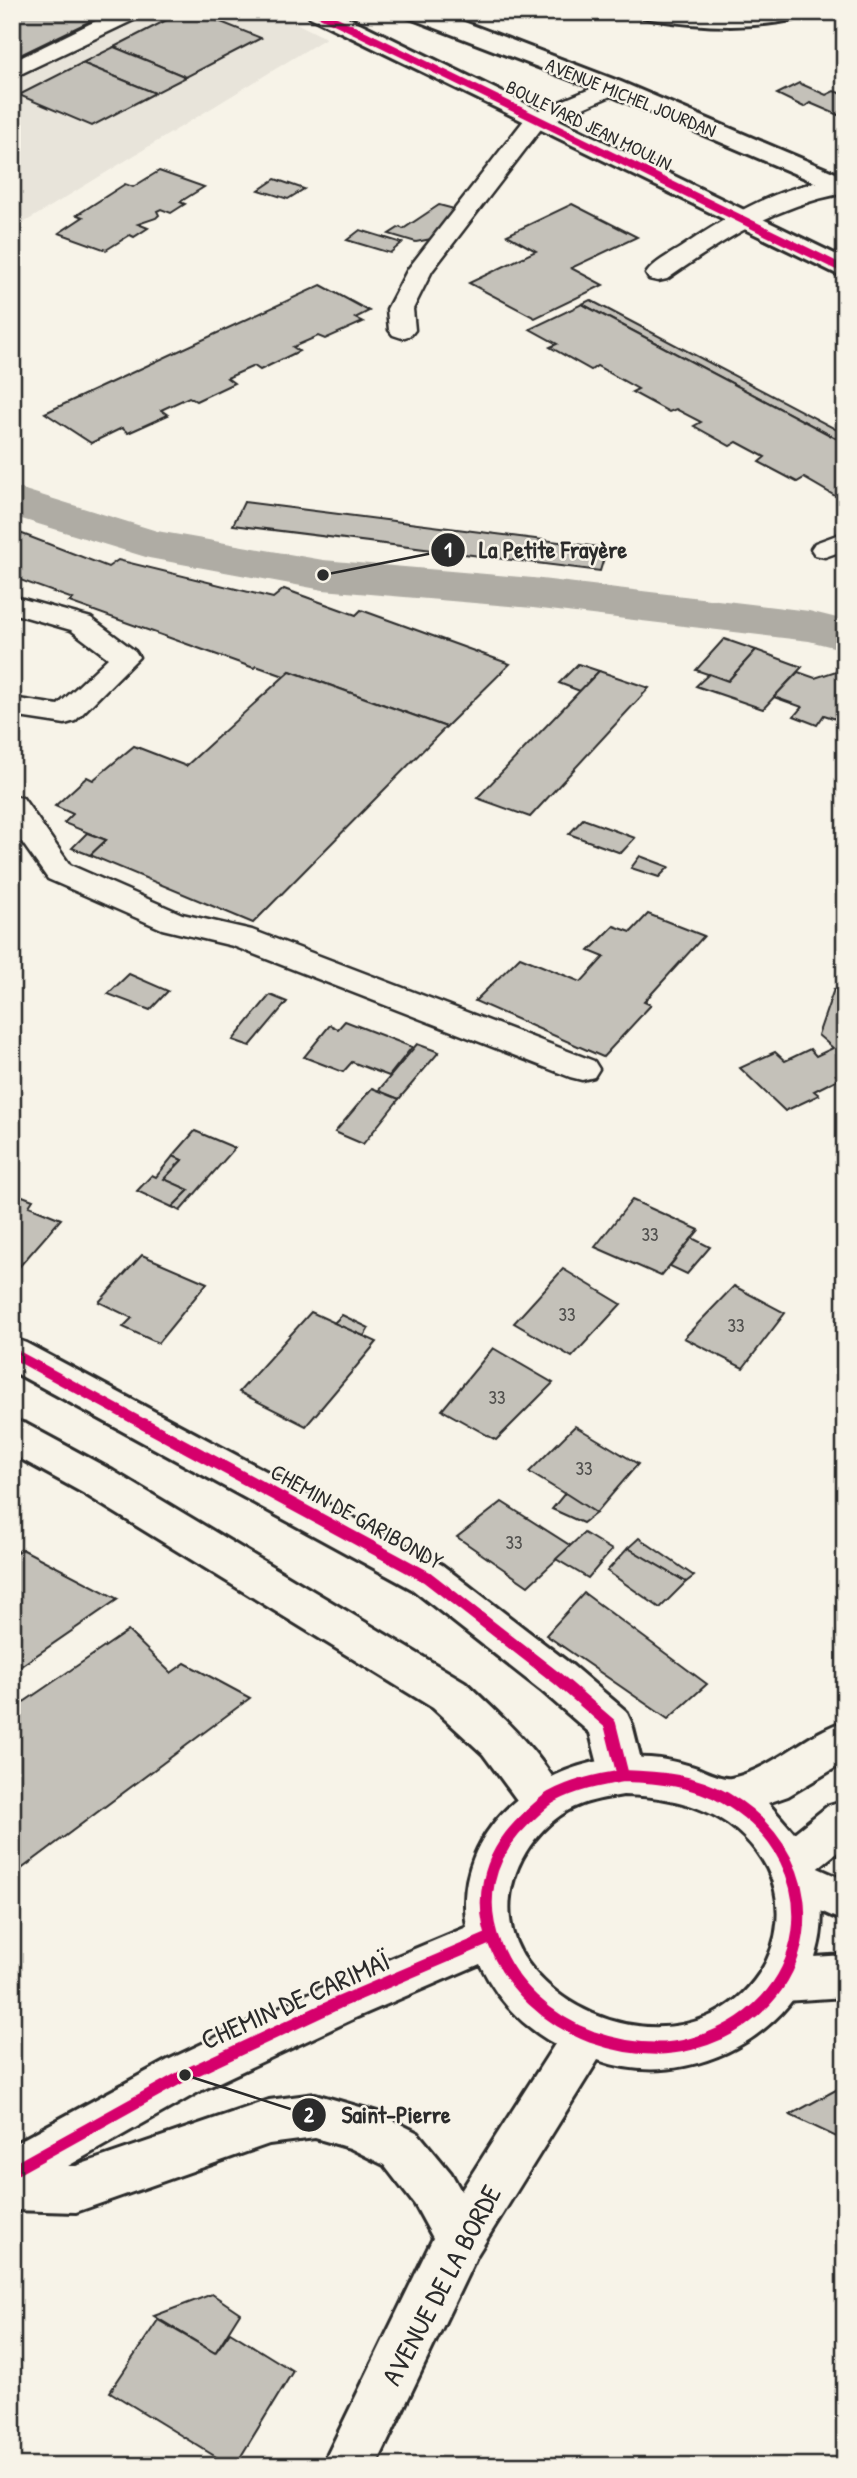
<svg xmlns="http://www.w3.org/2000/svg" width="857" height="2478" viewBox="0 0 857 2478" font-family="'Patrick Hand',sans-serif">
<rect width="100%" height="100%" fill="#f7f3e8"/>
<filter id="ink" filterUnits="userSpaceOnUse"><feTurbulence type="fractalNoise" baseFrequency=".0143" numOctaves="2"/><feDisplacementMap in="SourceGraphic" scale="14" xChannelSelector="R" yChannelSelector="G"/><feConvolveMatrix kernelMatrix="1 2 1 2 8 2 1 2 1" color-interpolation-filters="sRGB"/></filter>
<g filter="url(#ink)">
<path fill="#e8e4da" d="M12,12h262l52,26 -314,192z"/>
<g fill="none" stroke-linecap="round" stroke-linejoin="round">
<path fill="#afaca4" fill-rule="evenodd" d="M12,486l145,45 166,29 210,18 276,33 36,9v30l-36,-9 -276,-33 -210,-18 -174,-32 -137,-42z"/>
</g>
<g fill="#c4c1b9" stroke="#2b2b2b" stroke-width="2">
<path d="M12,12h97l-97,47z"/>
<path d="M182,12h14l65,26 -75,39 -72,-30z"/>
<path d="M114,47l39,16 33,14 -31,16 -73,-30z"/>
<path d="M82,63l73,30 -63,33 -73,-31z"/>
<path d="M799,83l27,12 8,-4 11,4v23l-35,-15 -6,4 -27,-13z"/>
<path d="M159,171l45,16 -24,15 5,2 -14,9 -10,-4 -4,2 2,4 -3,3 -18,6 10,4 -14,9 -4,-2 -24,15 -47,-17 24,-16 -6,-2 48,-31 8,3z"/>
<path d="M275,179l29,10 -16,10 -29,-9z"/>
<path d="M572,204l65,33 -66,31 32,17 -68,33 -66,-35 67,-32 -29,-16z"/>
<path d="M439,205l19,5 -27,29 -15,3 -27,-8 11,-7 3,2z"/>
<path d="M360,230l42,13 -12,10 -43,-13z"/>
<path d="M321,285l48,26 -14,7 8,4 -38,17 -7,-3 -25,11 6,4 -39,19 -6,-4 -27,12 7,5 -38,18 -7,-4 -28,13 7,5 -40,18 -6,-5 -31,15 -46,-30z"/>
<path d="M590,300l255,134v9l-263,-139z"/>
<path d="M582,304l263,139v49l-8,5 -33,-19 -7,4 -38,-20 6,-5 -28,-15 -7,4 -36,-20 7,-4 -25,-13 -7,3 -37,-20 6,-3 -41,-23 -6,4 -41,-23 7,-3 -27,-15z"/>
<path d="M244,502l363,46 -7,23 -367,-46z"/>
<path d="M12,530l96,37 10,-7 155,38 11,-9 72,26 5,-5 149,54 -64,63 -156,-56 -6,5 -28,-10 -2,2 -185,-66 4,-3 -58,-21 -3,2z"/>
<path d="M724,639l32,11 -28,31 -32,-11z"/>
<path d="M756,650l46,17 -39,42 -67,-23 13,-12 19,7z"/>
<path d="M578,664l21,7 -19,20 -21,-8z"/>
<path d="M290,671l156,56 -193,196 -163,-68 16,-15 -42,-17 9,-9 -18,-8 32,-29 6,3 41,-34 52,20z"/>
<path d="M599,671l50,17 -119,129 -53,-19z"/>
<path d="M836,671l9,3v48l-21,-7 -7,10 -23,-9 8,-9 -28,-10 24,-25 17,6z"/>
<path d="M583,819l52,19 -14,15 -52,-19z"/>
<path d="M87,833l19,7 -16,15 -18,-7z"/>
<path d="M640,856l29,11 -10,10 -28,-9z"/>
<path d="M648,914l56,22 -60,66 7,3 -48,52 -128,-56 45,-44 61,25 23,-25 -15,-6 25,-25 17,6z"/>
<path d="M129,974l39,17 -18,19 -42,-16z"/>
<path d="M834,989l11,2v79l-9,5 4,3 -26,13 5,4 -34,16 -45,-43 35,-16 10,9 25,-12 6,7 17,-8 -15,-13z"/>
<path d="M270,995l17,7 -37,44 -17,-6z"/>
<path d="M345,1021l67,26 -23,29 -37,-14 -9,10 -39,-15 26,-32 8,4z"/>
<path d="M417,1044l22,8 -40,47 -21,-8z"/>
<path d="M372,1088l27,11 -36,45 -28,-12z"/>
<path d="M195,1131l40,17 -55,63 -8,-4 17,-17 -25,-11 18,-19 -9,-4z"/>
<path d="M173,1156l9,4 -18,19 25,11 -17,17 -35,-16 15,-16 4,2z"/>
<path d="M12,1192l21,8 -4,6 32,13 -49,56z"/>
<path d="M632,1200l67,30 -38,46 -66,-29z"/>
<path d="M692,1238l18,9 -23,27 -17,-8z"/>
<path d="M142,1255l65,28 -49,60 -35,-16 9,-9 -33,-16z"/>
<path d="M563,1269l58,35 -49,53 -58,-34z"/>
<path d="M734,1286l51,27 -42,55 -59,-30z"/>
<path d="M311,1312l66,30 -71,84 -67,-34z"/>
<path d="M342,1315l27,13 -5,8 -30,-13z"/>
<path d="M493,1348l60,35 -57,57 -54,-30z"/>
<path d="M575,1426l63,38 -42,49 -67,-41z"/>
<path d="M565,1493l31,20 -13,10 -31,-14z"/>
<path d="M502,1502l69,44 -43,40 -71,-49z"/>
<path d="M584,1533l28,17 -24,28 -32,-19z"/>
<path d="M639,1538l55,38 -8,6 -58,-34z"/>
<path d="M628,1548l58,34 -26,26 -53,-37z"/>
<path d="M22,1549l96,50 -106,73v-117z"/>
<path d="M584,1593l123,91 -39,35 -122,-84z"/>
<path d="M128,1631l43,42 14,-10 65,35 -238,178v-166z"/>
<path d="M845,2085v56l-55,-26z"/>
<path d="M212,2294l28,19 -25,40 -61,-37z"/>
<path d="M158,2320l57,33 15,-21 63,39 -58,95h-4l-121,-74z"/>
</g>
<g fill="none" stroke-linecap="round" stroke-linejoin="round">
<defs>
<g id="lane">
<path d="M114,12h29l-3,5 -128,61v-16z"/>
<path d="M612,80l8,2 3,5 -3,5 -76,33 -112,146 -19,38 2,21 -4,5 -9,3 -9,-3 -4,-5 -2,-21 21,-40 120,-154z"/>
<path d="M845,179v14c-71,13 -120,46 -178,86l-9,2 -9,-2 -3,-5c7,-11 23,-19 34,-26 48,-32 105,-67 165,-69z"/>
<path d="M845,532v18l-20,7 -10,-2 -4,-6 4,-6z"/>
<path d="M12,596l79,22 44,33 4,6 -64,64 -10,3 -53,-8v-18l46,7 50,-47 -37,-28 -59,-17z"/>
<path d="M12,796l11,2 47,67 112,49 70,16 342,131 5,8 -5,8 -12,3 -12,-3 -337,-131 -71,-17 -114,-50 -36,-51z"/>
</g>
<g id="street">
<path d="M639,12h169l-4,5c-51,13 -101,10 -153,2l-8,-2z"/>
<path d="M12,1338l14,5 416,222 131,101 53,45 6,13 13,52 -6,13 -16,6 -16,-6 -6,-13 -11,-43 -47,-41 -131,-103 -400,-218z"/>
<path d="M12,1420l14,4 87,47 352,211c38,36 78,72 102,120l-7,13 -16,6 -16,-6 -45,-61 -50,-46 -350,-215 -71,-39z"/>
<path d="M795,1858l50,22v42l-66,-30 -7,-14 7,-14z"/>
<path d="M845,1955v42l-61,4 -17,-6 -7,-15 7,-15 17,-6z"/>
</g>
<g id="secondary">
<path d="M306,12h31l508,247v19l-535,-261z"/>
<path d="M403,12h35l183,70 224,95v18l-242,-103 -196,-75z"/>
<path d="M845,1721v41l-57,34 -20,7 26,30 35,-28 16,-5v46l-31,25c43,126 -103,231 -216,189l-121,195 -101,211h-54l111,-228 -18,-33 -31,-40 -34,-17 -35,-10 -46,6 -193,68 -64,-2v-65l156,-85 153,-72 146,-61c-18,-104 87,-177 183,-169 14,1 28,4 41,8 11,3 30,14 40,12 42,-9 74,-44 114,-57zM623,1795c57,1 115,18 144,73 17,34 13,75 -8,106 -56,83 -179,61 -232,-12 -38,-52 -10,-121 40,-151 17,-10 37,-13 56,-16zM480,1964c17,35 40,61 75,80l-94,147 -10,-18 -33,-40 -41,-21 -62,-18 -46,6 -193,66h-8l134,-76 153,-72z"/>
</g>
</defs>
<use href="#lane" stroke="#2b2b2b" stroke-width="5"/>
<use href="#street" stroke="#2b2b2b" stroke-width="6"/>
<use href="#secondary" stroke="#2b2b2b" stroke-width="6"/>
<use href="#lane" fill="#f7f3e8" fill-rule="evenodd"/>
<use href="#street" fill="#f7f3e8" fill-rule="evenodd"/>
<use href="#secondary" fill="#f7f3e8" fill-rule="evenodd"/>
<defs>
<path id="cycleway-far2" d="M318,12l527,258"/>
<path id="cycleway-far1" d="M12,1353l135,73"/>
<g id="cycleway">
<path d="M144,1424l283,153 131,102 52,45 13,52"/>
<path d="M623,1776c35,1 72,4 102,22 114,66 92,213 -34,246 -33,9 -67,4 -99,-7 -89,-33 -147,-140 -68,-216 9,-9 18,-18 28,-24 22,-12 47,-17 71,-21z"/>
<path d="M12,2171l173,-96 153,-72 152,-65"/>
</g>
</defs>
<use href="#cycleway-far2" stroke="#f7f3e8" stroke-width="11"/>
<use href="#cycleway-far1" stroke="#f7f3e8" stroke-width="14"/>
<use href="#cycleway" stroke="#f7f3e8" stroke-width="17"/>
<use href="#cycleway-far2" stroke="#d6006c" stroke-width="8"/>
<use href="#cycleway-far1" stroke="#d6006c" stroke-width="10"/>
<use href="#cycleway" stroke="#d6006c" stroke-width="12"/>
</g>
</g>
<g text-anchor="middle" dominant-baseline="central" stroke-width="5" stroke-linejoin="round" paint-order="stroke">
<g font-size="19" fill="#2b2b2b" stroke="#f7f3e8">
<text transform="translate(631 97) rotate(22)">AVENUE MICHEL JOURDAN</text>
<text transform="translate(589 125) rotate(26)">BOULEVARD JEAN MOULIN</text>
</g>
<g font-size="19" fill="#51504e">
<text x="650" y="1234">33</text>
<text x="567" y="1314">33</text>
<text x="736" y="1325">33</text>
<text x="497" y="1397">33</text>
<text x="584" y="1468">33</text>
<text x="514" y="1542">33</text>
</g>
<g font-size="23" fill="#2b2b2b" stroke="#f7f3e8">
<text transform="translate(357 1516) rotate(29)">CHEMIN DE GARIBONDY</text>
</g>
<g font-size="28" fill="#2b2b2b" stroke="#f7f3e8">
<text transform="translate(295 2000) rotate(-24)">CHEMIN DE CARIMAÏ</text>
<text transform="translate(441 2285) rotate(-62)">AVENUE DE LA BORDE</text>
</g>
</g>
<path fill="none" stroke="#2b2b2b" stroke-width="2.5" d="M323 575L448 550M185 2075L309 2115"/>
<g fill="#2b2b2b" stroke="#f7f3e8" stroke-width="2.5">
<circle cx="323" cy="575" r="7"/>
<circle cx="185" cy="2075" r="7"/>
<circle cx="448" cy="550" r="18"/>
<circle cx="309" cy="2115" r="18"/>
</g>
<g font-size="21" text-anchor="middle" font-weight="bold" fill="#fff">
<text x="448" y="557">1</text>
<text x="309" y="2122">2</text>
</g>
<g font-size="24" text-anchor="middle" font-weight="bold" fill="#2b2b2b" stroke="#f7f3e8" stroke-width="5" stroke-linejoin="round" paint-order="stroke">
<text x="553" y="558">La Petite Frayère</text>
<text x="396" y="2123">Saint-Pierre</text>
</g>
<rect width="857" height="2478" fill="none" stroke="#f7f3e8" stroke-width="42"/>
<rect x="21" y="21" width="815" height="2436" fill="none" stroke="#2b2b2b" stroke-width="2.5" filter="url(#ink)"/>
</svg>
